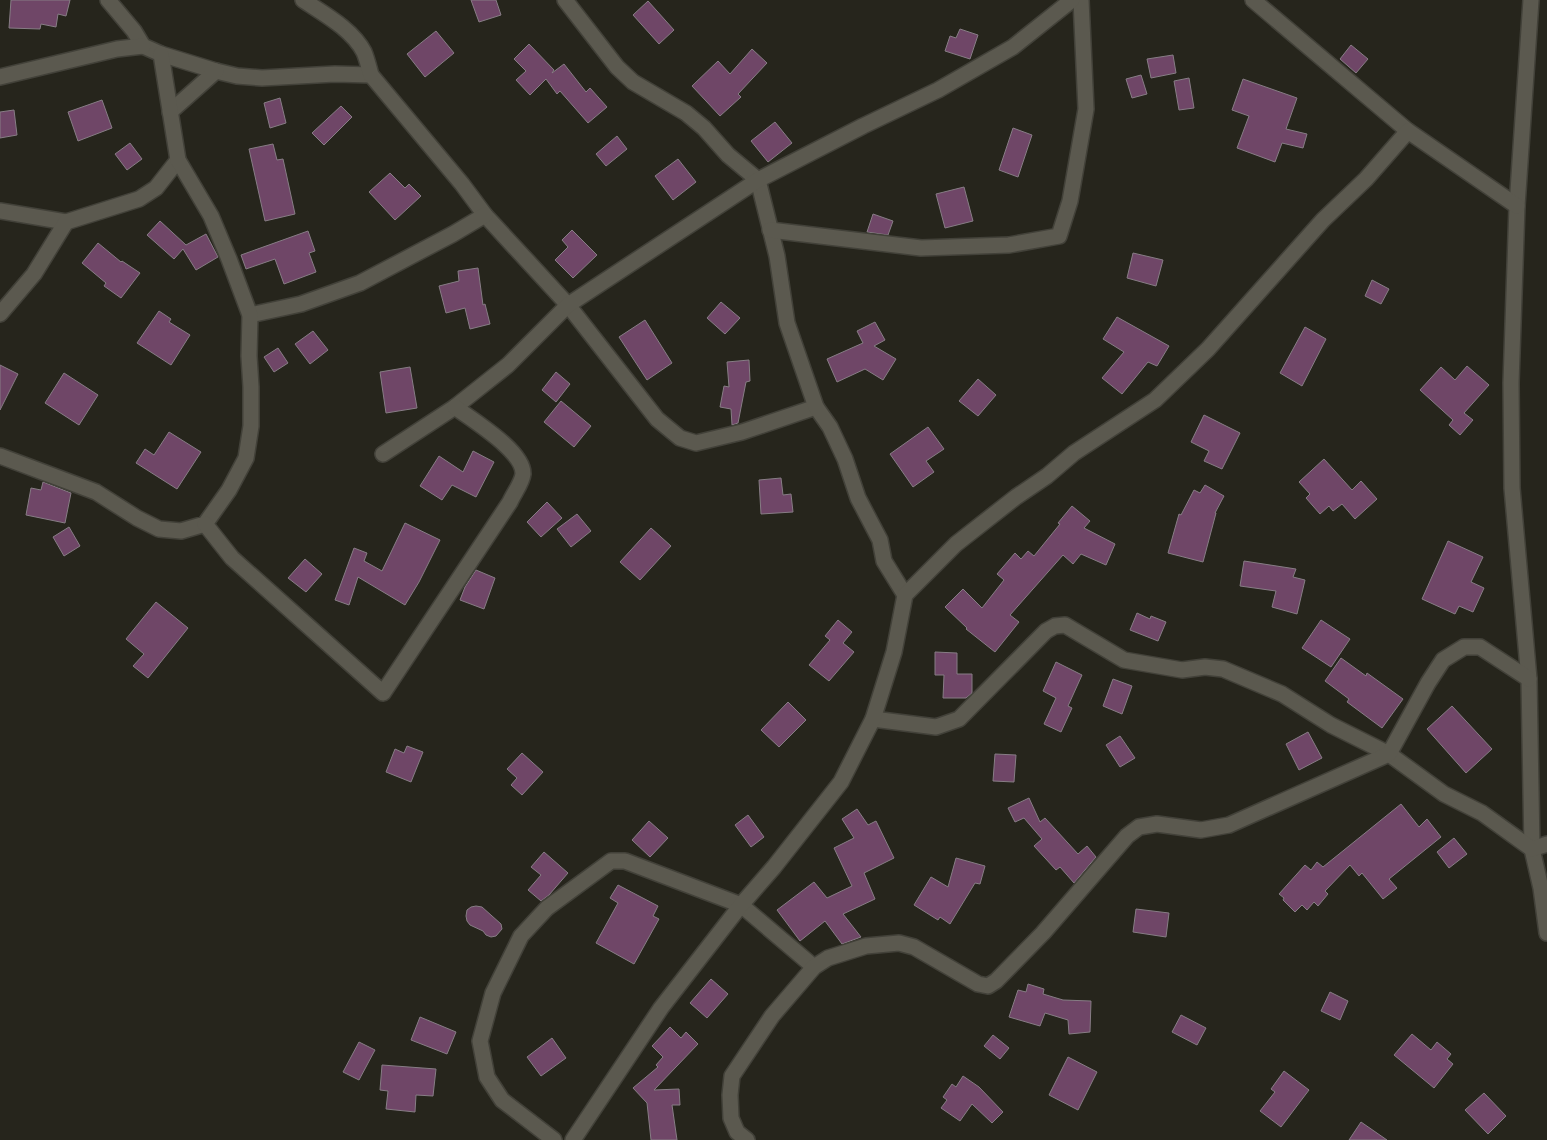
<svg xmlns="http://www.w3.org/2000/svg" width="1547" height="1140" viewBox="0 0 1547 1140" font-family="Commissioner,sans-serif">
<rect width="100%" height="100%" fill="#26251c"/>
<g fill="#6f4667" stroke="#877d85">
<path d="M11,0h59l-4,16 -8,-2 -2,13 -15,-3 -1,5 -31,-1z"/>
<path d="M471,0h25l5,15 -22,7z"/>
<path d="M648,1l26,29 -15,14 -26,-29z"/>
<path d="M960,29l18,6 -8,24 -25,-8 5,-15 6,2z"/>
<path d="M436,31l18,22 -29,24 -18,-23z"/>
<path d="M529,44l25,26 -2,3 12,-9 22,28 4,-4 17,19 -19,16 -28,-32 -3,3 -11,-15 -16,16 -14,-15 10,-9 -12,-12z"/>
<path d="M1351,45l17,14 -12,14 -16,-14z"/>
<path d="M752,49l15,14 -29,31 3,3 -21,19 -28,-30 26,-25 12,13z"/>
<path d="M1173,55l3,18 -25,5 -4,-19z"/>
<path d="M1141,75l6,19 -15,4 -6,-19z"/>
<path d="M1189,78l5,30 -15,2 -5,-29z"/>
<path d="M1243,79l54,19 -11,31 21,5 -4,14 -21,-5 -7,19 -38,-14 12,-32 -17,-6z"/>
<path d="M280,98l6,25 -16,5 -6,-25z"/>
<path d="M102,100l10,28 -34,13 -10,-29z"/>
<path d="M341,106l11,11 -28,28 -12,-12z"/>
<path d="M14,110l3,25 -17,3v-26z"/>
<path d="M775,122l17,21 -24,19 -17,-21z"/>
<path d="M1013,128l19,7 -14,42 -19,-7z"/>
<path d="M617,136l10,13 -21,17 -10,-12z"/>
<path d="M130,143l12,16 -15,11 -12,-16z"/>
<path d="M273,144l4,16 6,-1 12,55 -30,7 -16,-72z"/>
<path d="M678,159l18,23 -23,18 -18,-24z"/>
<path d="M390,173l15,15 4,-4 12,12 -26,24 -26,-28z"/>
<path d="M964,187l9,34 -28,7 -9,-34z"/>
<path d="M873,214l20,7 -5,14 -21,-3z"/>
<path d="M160,221l26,24 20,-11 12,23 -22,13 -13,-21 -9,10 -27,-24z"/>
<path d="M572,230l25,25 -24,23 -18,-18 13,-13 -6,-7z"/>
<path d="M308,231l7,20 -6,2 7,19 -32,12 -9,-25 -29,10 -5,-14z"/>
<path d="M98,243l23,19 1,-1 18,12 -19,25 -17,-12 2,-3 -24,-20z"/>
<path d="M1133,253l30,7 -7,26 -29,-8z"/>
<path d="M478,268l5,37 2,-1 5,20 -20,5 -5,-21 -19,5 -7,-27 20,-5 -1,-10z"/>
<path d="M1372,280l17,9 -8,15 -16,-8z"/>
<path d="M721,302l19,16 -15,16 -18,-16z"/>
<path d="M159,311l12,8 -2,3 21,13 -19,30 -34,-22z"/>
<path d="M1117,317l52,29 -12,20 -9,-4 -26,32 -20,-16 22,-26 -21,-13z"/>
<path d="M645,320l27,43 -25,17 -28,-43z"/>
<path d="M875,322l10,18 -11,6 22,13 -13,21 -18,-11 -28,13 -10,-23 36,-16 -6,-12z"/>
<path d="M1305,327l21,12 -24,47 -22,-13z"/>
<path d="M313,331l15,19 -18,14 -15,-20z"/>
<path d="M278,348l10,15 -14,9 -10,-15z"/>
<path d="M749,360l1,21 -4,1 -8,41 -6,2 -1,-16 -11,-2 4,-21 5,1 -2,-25z"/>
<path d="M0,365l18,9 -18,36z"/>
<path d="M1467,366l22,19 -25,28 9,7 -13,15 -11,-10 4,-5 -33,-30 21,-23 14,13z"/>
<path d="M410,367l7,41 -31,5 -6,-41z"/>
<path d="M556,372l14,12 -14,18 -14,-12z"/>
<path d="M64,373l34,22 -19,30 -34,-22z"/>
<path d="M978,379l18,16 -18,21 -19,-15z"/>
<path d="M561,401l30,25 -17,21 -30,-25z"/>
<path d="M1204,415l36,18 -18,36 -18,-8 5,-10 -18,-9z"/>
<path d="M928,427l16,22 -18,12 8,11 -21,15 -23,-33z"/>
<path d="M169,432l32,20 -24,37 -41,-26 9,-14 9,6z"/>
<path d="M473,451l21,11 -18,35 -24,-12 -10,15 -22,-14 19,-30 24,16z"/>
<path d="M1324,459l28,31 9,-9 16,18 -22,20 -13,-15 -9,7 -4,-5 -9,8 -14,-16 4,-4 -11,-12z"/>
<path d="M781,478l2,17 8,-1 2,18 -32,2 -2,-34z"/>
<path d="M43,482l28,11 -6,30 -39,-8 5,-27 10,2z"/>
<path d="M1205,485l19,11 -9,17h1l-13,49 -35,-9 11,-39 2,1 13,-25 6,3z"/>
<path d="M547,502l15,16 -21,19 -14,-15z"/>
<path d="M1072,506l18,15 -6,7 31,16 -9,21 -25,-11 -8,10 -10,-9 -53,60 9,7 -24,30 -29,-23 1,-1 -22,-21 18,-18 19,19 22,-28 -7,-6 18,-21 6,6 7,-8 6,5 26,-32 -2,-1z"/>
<path d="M577,514l14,17 -20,16 -14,-18z"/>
<path d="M405,523l35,17 -21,42 -14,23 -47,-28 -9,28 -14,-5 19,-52 13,5 -3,8 18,10z"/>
<path d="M69,527l11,19 -16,10 -11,-19z"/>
<path d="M651,528l20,18 -31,34 -20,-18z"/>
<path d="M1448,541l35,16 -12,25 13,6 -11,24 -14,-6 -4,8 -33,-15z"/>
<path d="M305,559l17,15 -16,18 -18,-14z"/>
<path d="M1244,561l52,8 -3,8 12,3 -8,34 -25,-7 4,-16 -36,-5z"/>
<path d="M476,570l19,8 -11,31 -24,-9 5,-13z"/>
<path d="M156,602l32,26 -40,50 -15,-12 11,-12 -18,-15z"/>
<path d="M1137,613l13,6 1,-3 15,6 -8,19 -28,-11z"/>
<path d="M838,620l14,12 -9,11 11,9 -25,29 -20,-16 21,-25 -5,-4z"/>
<path d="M1321,620l29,19 -19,28 -29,-19z"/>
<path d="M935,652l22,1v21h15v19l-6,5h-23l1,-23h-9z"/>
<path d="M1341,658l25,18 1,-3 36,26 -21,29 -35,-26 2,-3 -24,-18z"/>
<path d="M1056,662l26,13 -14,31 4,2 -11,24 -17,-8 12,-26 -13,-7z"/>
<path d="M1113,679l19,7 -10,28 -19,-8z"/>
<path d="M788,702l18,18 -27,27 -18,-17z"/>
<path d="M1452,706l40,43 -26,24 -39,-44z"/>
<path d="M1308,732l14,26 -23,12 -13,-26z"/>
<path d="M1120,736l15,22 -15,9 -14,-22z"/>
<path d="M407,746l16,6 -12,30 -25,-10 9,-23 9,4z"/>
<path d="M522,753l21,19 -21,23 -11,-10 6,-7 -10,-9z"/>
<path d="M995,754l21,1 -2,27 -21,-1z"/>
<path d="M1029,798l11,24 5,-4 33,36 9,-8 9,11 -22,26 -14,-16 -4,3 -22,-24 8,-7 -18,-21 -9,4 -7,-14z"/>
<path d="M1401,804l18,23 8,-8 14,18 -52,42 8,9 -14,11 -21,-26 -3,3 -9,-11 -25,26 3,3 -10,12 -4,-4 -7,8 -5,-5 -7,7 -12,-12 1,-2 -5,-4 26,-29 6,5 6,-8 6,5z"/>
<path d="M857,809l11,16 8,-4 18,37 -30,15 11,26 -32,15 18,23 -19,7 -17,-23 -25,20 -23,-31 37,-28 13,16 25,-12 -18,-38 20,-10 -12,-19z"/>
<path d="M748,815l16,22 -13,10 -16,-22z"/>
<path d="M649,821l19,17 -18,19 -18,-17z"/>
<path d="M1454,838l13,16 -18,14 -12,-16z"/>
<path d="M544,852l24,21 -19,22 -8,6 -13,-11 13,-15 -10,-8z"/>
<path d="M956,858l29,8 -5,18 -5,-1 -25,41 -10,-7 -2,3 -24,-15 17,-28 17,10z"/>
<path d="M618,885l40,21 -5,10 6,3 -25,45 -38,-21 22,-40 -8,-5z"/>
<path d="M476,906l6,1 19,17 1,5 -6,7 -5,1 -5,-2 -3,-4 -13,-6 -3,-4 -1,-5 1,-6 4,-3z"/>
<path d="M1136,909l33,4 -3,24 -33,-5z"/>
<path d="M711,979l17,15 -21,24 -17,-15z"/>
<path d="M1028,984l16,5 -1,5 20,6 28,1 -1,31 -21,2 -1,-14 -23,-7 -5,13 -31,-9 9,-27 8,2z"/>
<path d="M1330,992l18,9 -8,19 -19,-9z"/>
<path d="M1181,1015l25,13 -9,17 -25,-13z"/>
<path d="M420,1017l36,15 -9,22 -36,-14z"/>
<path d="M670,1027l11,11 5,-6 12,12 -44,46 25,-1 1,16h-8l5,35h-26l-4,-37 -14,-15 25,-21 -2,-2 7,-8 -11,-11z"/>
<path d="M1412,1034l19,16 6,-8 14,12 -4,5 6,5 -19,24 -40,-33z"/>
<path d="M993,1035l16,13 -9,11 -16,-13z"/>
<path d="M552,1038l14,20 -25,18 -14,-19z"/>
<path d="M359,1042l16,8 -16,30 -16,-8z"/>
<path d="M1068,1057l29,15 -19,38 -29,-15z"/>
<path d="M382,1065l54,4 -3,27 -17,-1 -1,17 -29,-3 2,-18 -8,-1z"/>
<path d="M1284,1071l25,19 -28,37 -21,-16 15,-19 -4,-3z"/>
<path d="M963,1076l16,11 24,25 -11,11 -20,-19 -12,17 -19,-13 6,-8 -4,-3 9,-13 4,3z"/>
<path d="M1484,1093l22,23 -18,18 -23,-24z"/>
<path d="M1361,1122l26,18h-38z"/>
</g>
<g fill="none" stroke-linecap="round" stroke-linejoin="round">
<defs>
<g id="minor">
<path d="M108,0l26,31 9,15 18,8 55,17 21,5 25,2 73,-4 36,1"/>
<path d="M303,0c21,14 49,29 61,52 3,7 5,16 7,23l91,109 23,31 83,90 89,114 23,19 16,5 46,-11 74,-25"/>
<path d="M565,0l52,67 16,15 53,31 18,15 24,27 30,25 19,76 10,67 29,84 14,20 15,32 13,39 22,42 4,21 21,34"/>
<path d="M1253,0l155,131"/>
<path d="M1531,0l-14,206 -6,177 1,105 17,191 3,170 9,39 6,45"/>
<path d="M0,77l117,-28 26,-3"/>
<path d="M170,112l46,-41"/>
<path d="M0,211l66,11"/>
<path d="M770,230l151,18 88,-3 50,-9 11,-35 16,-92 -5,-109"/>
<path d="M0,314l34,-40 32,-52 73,-23 17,-11 22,-28"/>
<path d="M250,315l51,-11 59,-21 93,-49 32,-19"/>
<path d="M383,454l72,-47 53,-42 60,-60 190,-125 105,-54 75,-36 75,-43 59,-47"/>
<path d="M0,456l96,36 41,26 22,11 22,2 24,-7 24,-34 17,-32 5,-32v-39l-2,-31 1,-41 -21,-56 -18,-43 -33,-56 -17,-106"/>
<path d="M205,524l27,34 151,135 127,-191c4,-9 12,-19 13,-28 1,-23 -51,-54 -68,-67"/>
<path d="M873,719l63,8 23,-8 87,-88 9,-5 10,-1 59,35 58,10 23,-3 18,2 59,25 49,31 58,29 55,40 38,19 50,36 15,-5"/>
<path d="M554,1140l-52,-40 -15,-23 -7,-36 13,-48 28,-57 26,-28 64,-47h14l116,44 73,62"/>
<path d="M573,1140l88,-132 80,-103 33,-38 67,-85 32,-63 21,-67 11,-57 51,-51 60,-47 31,-21 27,-23 81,-53 53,-51 115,-129 43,-41 42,-48 109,75"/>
<path d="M747,1140l-10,-8 -6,-14 -1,-23 2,-19 40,-60 42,-49 14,-9 38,-12 33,-3 15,4 64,37 10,2 8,-5 47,-48 84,-97 12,-9 18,-3 44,6 28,-5 160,-71 39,-71 15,-23 21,-13h16l49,32"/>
</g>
</defs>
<use href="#minor" stroke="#424139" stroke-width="18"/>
<use href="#minor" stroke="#5b594f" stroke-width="15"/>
</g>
</svg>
